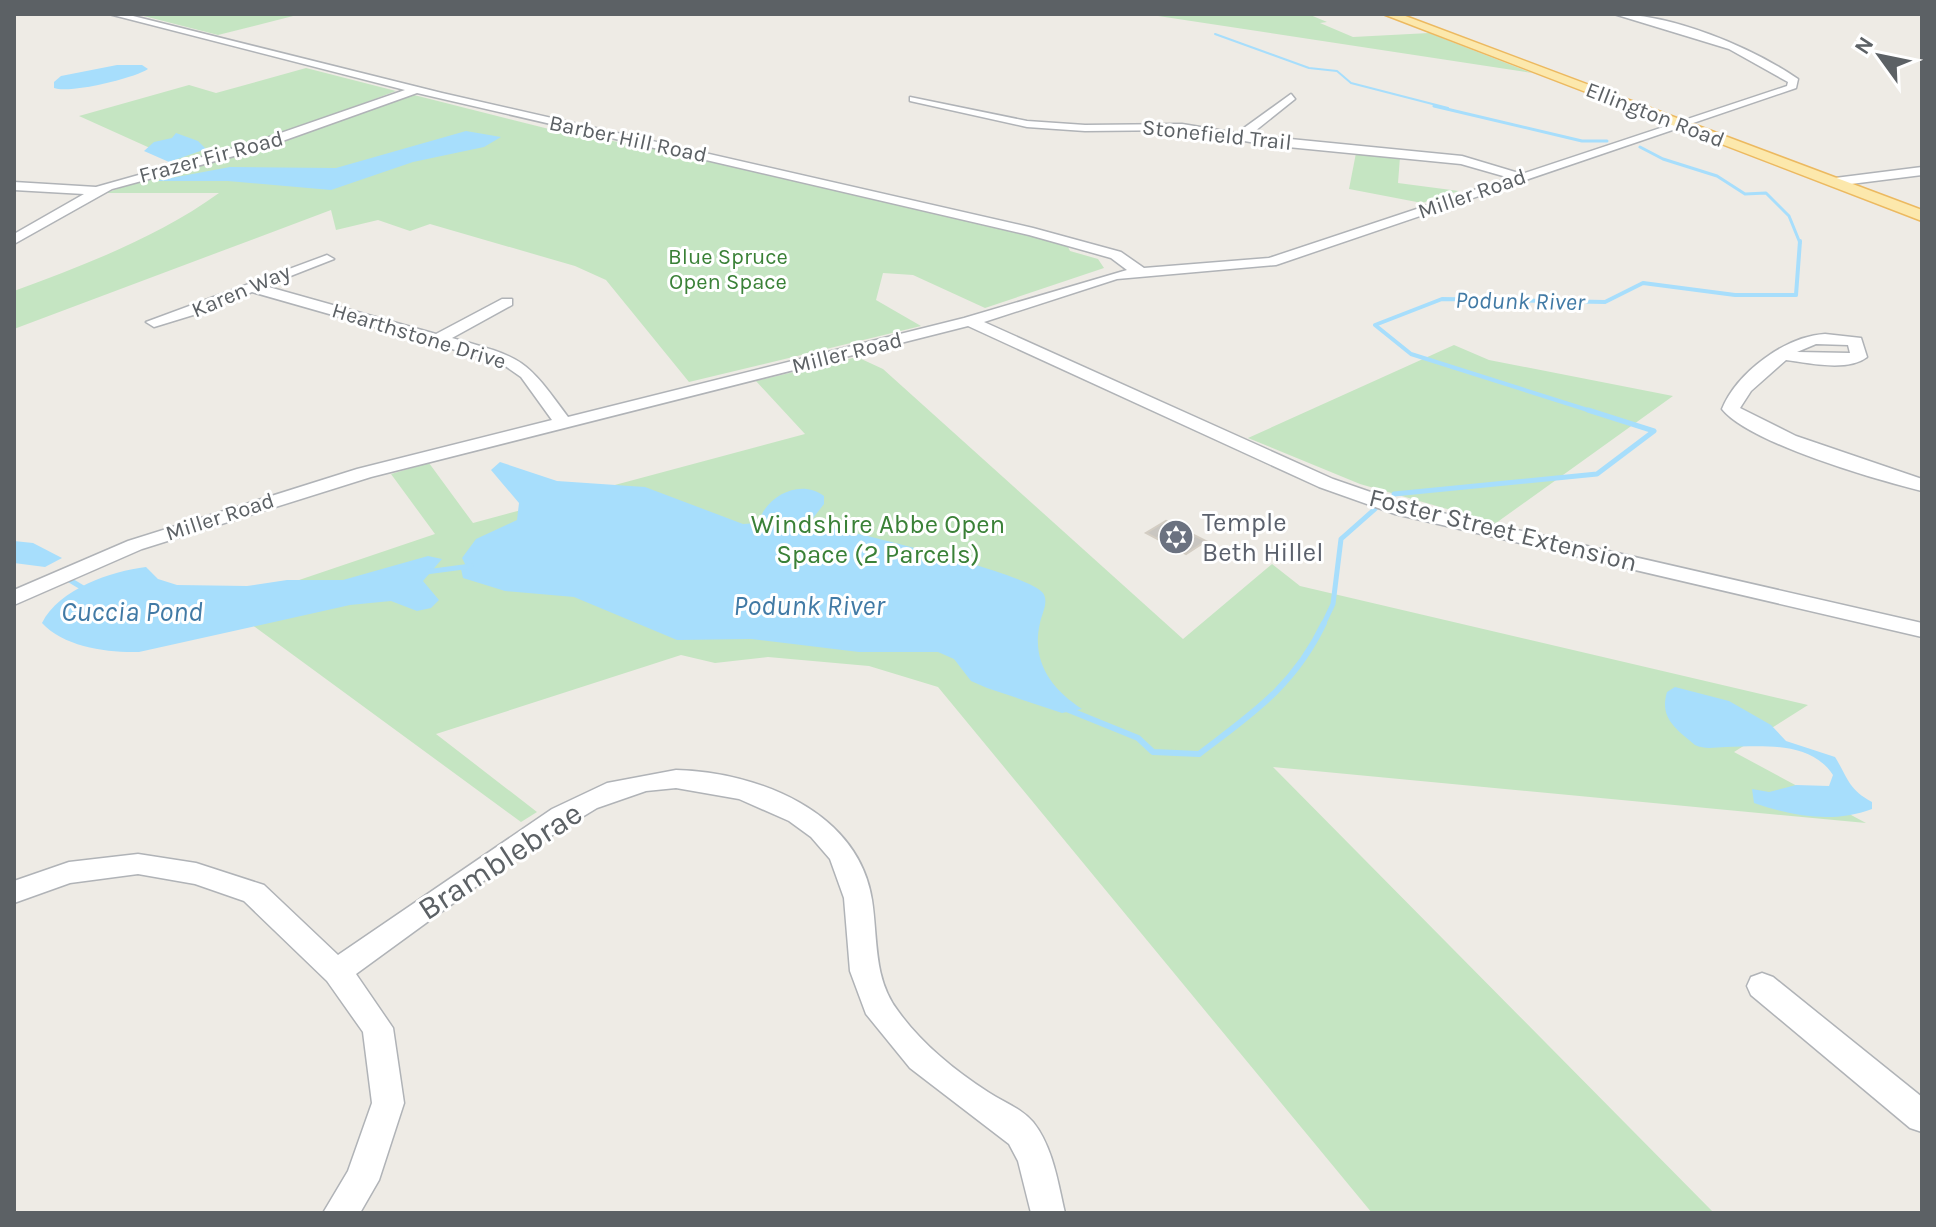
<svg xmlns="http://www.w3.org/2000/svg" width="1936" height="1227" viewBox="0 0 1936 1227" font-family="Karla,sans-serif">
<rect width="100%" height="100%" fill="#eeebe5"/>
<g fill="#c5e5c2">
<path d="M136,14h165l-83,21z"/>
<path d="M1145,14h163l19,8 -7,1 33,14 76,-4 103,40z"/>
<path d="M306,68l90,23 -125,47 -90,24 -102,-46 110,-31 27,8z"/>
<path d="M414,95l139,35 114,21 400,94 3,6 28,8 6,9 -119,40 -72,-33 -30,-2 -7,27 45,26 -232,56 -83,-102 -31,-14 -145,-42 -20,7 -32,-11 -42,10 -5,-20 -317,119v-38c71,-26 144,-54 205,-98h-113l39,-14 128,-34z"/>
<path d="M1356,153l44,4 -2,26 61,8 -37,12 -73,-14z"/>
<path d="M1454,345l35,15 184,36 -177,127 -136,-39 -112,-46z"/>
<path d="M857,357l26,12 300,270 89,-75 28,22 508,119 -74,47 132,71 -593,-56 441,446h-342l-434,-526 -69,-21 -101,-9 -53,6 -34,-8 -245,79 101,78 -16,10 -296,-217 210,-71 -44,-60 38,-11 44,60 332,-89 -49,-53z"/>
</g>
<g fill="#a7defc">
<path d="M117,65h25l6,4c-13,9 -79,25 -94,19v-6l7,-6z"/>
<path d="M466,131l35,6 -17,10 -71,15 -82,28 -103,-9h-73l75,-14 106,1z"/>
<path d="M176,133l22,8 8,8 -37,13 -25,-11 10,-9 18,-4z"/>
<path d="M500,462l57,19 88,6 98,37 15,-1c8,-27 42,-45 66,-27v8l-14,18c35,9 217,50 233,71 6,9 -1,20 -3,30 -9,38 11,66 42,86l-20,4 -75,-25 -16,-7 -17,-22 -16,-7h-79l-108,-13 -74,1 -103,-43 -69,-6 -42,-13 -2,-9 5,-3 -4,-8 14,-19 41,-19 2,-17 -28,-33z"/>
<path d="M14,541l19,2 29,15 -17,9 -31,-4z"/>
<path d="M428,556l14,3 -19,22 16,19 -8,8 -14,3 -26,-10 -41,4 -211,47c-31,1 -75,-5 -97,-29 17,-34 69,-52 104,-56l12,12 19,6 70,1 40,-6h56z"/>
<path d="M1675,687l54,14 42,24 15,16 49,16c13,21 13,32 37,45v7c-40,15 -80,7 -118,-6l-2,-14 17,3 27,-7 33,1 4,-11c-22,-34 -72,-29 -107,-28 -11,0 -20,3 -31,-2 -19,-16 -36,-27 -28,-53z"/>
</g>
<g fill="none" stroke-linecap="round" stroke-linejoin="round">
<path stroke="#a7defc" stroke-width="2" d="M1215,34l94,34 28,3 14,12 97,25"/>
<g stroke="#a7defc" stroke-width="3">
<path d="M1434,106l148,35h25"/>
<path d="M1640,147l23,12 54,17 28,18 21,-1 23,23 11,27"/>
</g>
<path stroke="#a7defc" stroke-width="4" d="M1594,412l-183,-58 -36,-29 67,-26 163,3 38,-19 92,12h61l4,-54"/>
<g stroke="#a7defc" stroke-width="5">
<path d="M1394,494l203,-20 57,-43 -66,-21"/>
<path d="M426,572l45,-6"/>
<path d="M68,579l15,9"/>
<path d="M1323,625l10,-21 8,-65 34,-30"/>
</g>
<path stroke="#a7defc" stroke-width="6" d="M1064,708l74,30 15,14 46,2c54,-41 95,-68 125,-131"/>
</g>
<path fill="#c9c6c1" stroke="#d3cdc3" stroke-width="2" d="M1166,521l40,20 -20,13 -40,-21z"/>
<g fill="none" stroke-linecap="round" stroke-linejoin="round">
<defs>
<g id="minor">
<path d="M109,14h16l317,79 591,135 88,24 23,16 125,-10 241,-80 -49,-14 -194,-19 -85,-15 -97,1 -58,-4 -117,-26v-4l117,24 58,4 97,-1 55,9 54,-39 4,5 -45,36 212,21 60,18 265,-88 1,-4 -59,-33 -115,-35c58,0 137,33 184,65l-2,9 -520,177 -159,14 -133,43 349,157 75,26 514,118v14l-527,-123 -76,-27 -351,-161 -597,151 -229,72 -128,56v-15l114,-49 229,-72 195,-49 -31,-43 -20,-14 -249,-71 -49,20 -49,15 -8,-5 181,-67 7,4 -69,27 171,48 66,-35h10v6l-60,33c71,20 72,19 116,79l396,-99 163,-48 -16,-12 -82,-23 -612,-142 -157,56 -148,40 -98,55v-10l70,-40 -70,-4v-8l82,5 156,-44 153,-53z"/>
<path d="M1922,167v8l-87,11 -6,-4 6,-4z"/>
<path d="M1825,334l36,4 6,19c-19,15 -58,6 -81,3l-35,31 -11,17 56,28 126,43v12c-45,-11 -173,-48 -200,-82 15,-37 64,-73 103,-75zM1816,344l32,1 2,8 -53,-1z"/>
<path d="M676,770c81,2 182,41 196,130 6,39 1,78 26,111 23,32 56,59 90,81 15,10 33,16 45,30 20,25 25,61 32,91h-34l-13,-52 -9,-17 -99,-76 -44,-54 -16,-43 -6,-73 -14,-39 -19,-22 -22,-16 -50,-22 -63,-11 -30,3 -49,17 -79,48 -162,118 37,54 11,75 -25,77 -19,33h-37l25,-42 24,-68 -9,-71 -36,-51 -83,-80 -49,-17 -57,-10 -68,9 -56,20v-22l55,-19 69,-8 58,9 68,22 74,70 214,-146 55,-26z"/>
<path d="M1762,973l11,4 149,120v35l-12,-4 -159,-133 -4,-9 4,-9z"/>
</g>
<path id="major" d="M1383,14h17l522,196v11z"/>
</defs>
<use href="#minor" stroke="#b0b3b7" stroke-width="3"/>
<use href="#major" stroke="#ecb960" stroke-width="3"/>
<use href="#minor" fill="#fff" fill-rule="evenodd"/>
<use href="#major" fill="#fce8ac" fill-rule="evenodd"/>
</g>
<defs>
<symbol id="synagogue-disc" viewBox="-11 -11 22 22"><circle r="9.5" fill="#6b7280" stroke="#fff"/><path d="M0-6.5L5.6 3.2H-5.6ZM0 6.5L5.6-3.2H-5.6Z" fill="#fff"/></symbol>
</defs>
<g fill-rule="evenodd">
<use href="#synagogue-disc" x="1156" y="517" width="40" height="40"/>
</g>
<g text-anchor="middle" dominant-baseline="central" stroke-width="6" stroke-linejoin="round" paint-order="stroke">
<g font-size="22" fill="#5c6165" stroke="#fff">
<text transform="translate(1655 115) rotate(21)">Ellington Road</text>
<text transform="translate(1217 135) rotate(6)">Stonefield Trail</text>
<text transform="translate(628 139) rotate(12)">Barber Hill Road</text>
<text transform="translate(211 157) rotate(-15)">Frazer Fir Road</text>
<text transform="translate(1472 194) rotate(-19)">Miller Road</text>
<text transform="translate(241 291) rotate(-23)">Karen Way</text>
<text transform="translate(419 336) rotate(17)">Hearthstone Drive</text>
<text transform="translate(847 353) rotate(-14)">Miller Road</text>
<text transform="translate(220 517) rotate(-18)">Miller Road</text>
</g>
<g font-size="22" fill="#3a8137" stroke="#fff">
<text x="728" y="257">Blue Spruce<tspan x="728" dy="25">Open Space</tspan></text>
</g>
<g font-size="24" font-style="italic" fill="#417aa5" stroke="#fff">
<text transform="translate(1520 301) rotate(1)">Podunk River</text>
</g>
<g font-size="26" fill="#5b616d" stroke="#fff" text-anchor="start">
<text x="1202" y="522">Temple<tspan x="1202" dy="30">Beth Hillel</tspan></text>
</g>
<g font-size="26" fill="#3a8137" stroke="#fff">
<text x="878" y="524">Windshire Abbe Open<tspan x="878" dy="30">Space (2 Parcels)</tspan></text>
</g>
<g font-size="26" fill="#5c6165" stroke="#fff">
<text transform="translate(1503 530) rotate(14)">Foster Street Extension</text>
</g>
<g font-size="28" font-style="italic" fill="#417aa5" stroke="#fff">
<text x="809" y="605">Podunk River</text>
<text x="132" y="611">Cuccia Pond</text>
</g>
<g font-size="32" fill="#5c6165" stroke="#fff">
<text transform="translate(500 861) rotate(-33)">Bramblebrae</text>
</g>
</g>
<rect width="1936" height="1227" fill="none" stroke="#5c6165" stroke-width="32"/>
<g transform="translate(1880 56) rotate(303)" stroke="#ffffff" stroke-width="6" paint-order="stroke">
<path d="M0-6L14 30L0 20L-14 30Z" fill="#5c6165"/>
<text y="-12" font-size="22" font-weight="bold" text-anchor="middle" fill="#5c6165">N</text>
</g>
</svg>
